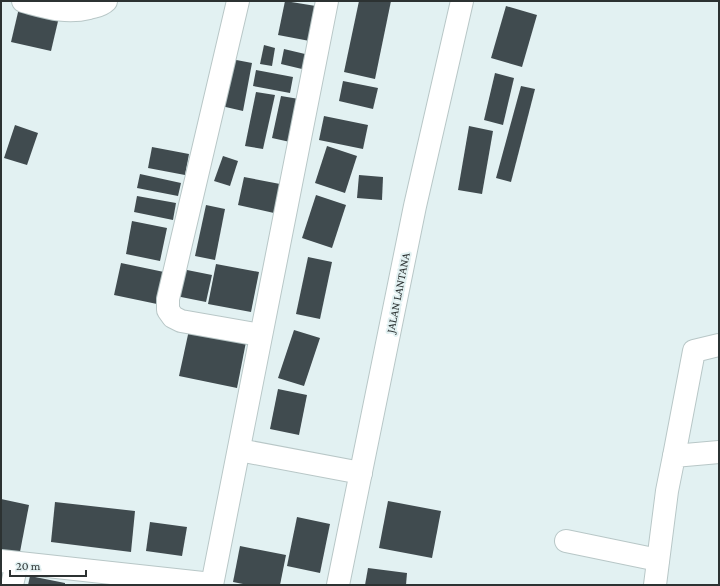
<svg xmlns="http://www.w3.org/2000/svg" width="720" height="586" viewBox="0 0 720 586" font-family="'Crimson Pro',serif">
<rect width="100%" height="100%" fill="#e2f1f2"/>
<g fill="#404b4f">
<path d="M285,1l37,6 -7,35 -37,-7z"/>
<path d="M359,1h32l-16,78 -31,-7z"/>
<path d="M506,6l31,9 -15,52 -31,-9z"/>
<path d="M19,8l40,9 -8,34 -40,-9z"/>
<path d="M264,45l11,3 -3,18 -12,-2z"/>
<path d="M284,49l21,5 -3,15 -21,-5z"/>
<path d="M226,58l26,5 -9,48 -26,-6z"/>
<path d="M256,70l37,7 -3,16 -37,-7z"/>
<path d="M495,73l19,5 -11,47 -19,-5z"/>
<path d="M343,81l35,7 -5,21 -34,-8z"/>
<path d="M521,86l14,3 -24,93 -15,-4z"/>
<path d="M256,92l19,3 -12,54 -18,-3z"/>
<path d="M281,96l18,3 -9,43 -18,-4z"/>
<path d="M324,116l44,9 -5,24 -44,-9z"/>
<path d="M15,125l23,8 -11,32 -23,-7z"/>
<path d="M469,126l24,5 -11,63 -24,-4z"/>
<path d="M327,146l30,10 -12,37 -30,-10z"/>
<path d="M152,147l37,7 -4,21 -37,-7z"/>
<path d="M223,156l15,5 -8,25 -16,-5z"/>
<path d="M140,174l41,9 -3,13 -41,-8z"/>
<path d="M359,175l24,2 -1,23 -25,-2z"/>
<path d="M244,177l36,7 -6,29 -36,-8z"/>
<path d="M316,195l30,10 -14,43 -30,-10z"/>
<path d="M137,196l39,7 -3,17 -39,-8z"/>
<path d="M206,205l19,4 -10,51 -20,-4z"/>
<path d="M132,221l35,7 -7,33 -34,-7z"/>
<path d="M308,257l24,5 -12,57 -24,-5z"/>
<path d="M121,263l43,9 -7,32 -43,-9z"/>
<path d="M216,264l43,8 -8,40 -43,-8z"/>
<path d="M177,268l35,7 -6,27 -35,-7z"/>
<path d="M189,330l57,12 -9,46 -58,-12z"/>
<path d="M294,330l26,8 -16,48 -26,-8z"/>
<path d="M278,389l29,6 -8,40 -29,-6z"/>
<path d="M1,499l28,6 -10,52 -18,-3z"/>
<path d="M388,501l53,10 -9,47 -53,-10z"/>
<path d="M55,502l80,9 -4,41 -80,-10z"/>
<path d="M297,517l33,7 -10,49 -33,-7z"/>
<path d="M150,522l37,5 -5,29 -36,-5z"/>
<path d="M240,546l46,9 -6,30h-32l-15,-3z"/>
<path d="M368,568l39,5 -1,12h-41z"/>
<path d="M30,576l35,7v2h-37z"/>
</g>
<g fill="none" stroke-linecap="round" stroke-linejoin="round">
<defs>
<g id="minor">
<path d="M23,1c23,6 42,13 66,7 7,-2 12,-2 17,-7"/>
<path d="M238,1l-70,298v11l5,7 8,4 79,14"/>
<path d="M239,450l122,23"/>
<path d="M674,456l20,-105 25,-6"/>
<path d="M566,541l92,19"/>
<path d="M1,561l211,23"/>
<path d="M12,585l5,-22"/>
<path d="M212,585l115,-584"/>
<path d="M338,585l77,-379 47,-205"/>
<path d="M655,585l12,-94 7,-35 45,-4"/>
</g>
</defs>
<use href="#minor" stroke="#b8c7c7" stroke-width="24"/>
<use href="#minor" stroke="#fff" stroke-width="22"/>
</g>
<g text-anchor="middle" dominant-baseline="central" stroke-width="4" stroke-linejoin="round" paint-order="stroke">
<g font-size="12" fill="#2c3232" stroke="#e2f1f2">
<text transform="translate(398 293) rotate(-79)">JALAN LANTANA</text>
</g>
</g>
<rect width="720" height="586" fill="none" stroke="#2c3232" stroke-width="4"/>
<path d="M10 570v6h76v-6" fill="none" stroke="#2c3232" stroke-width="2"/>
<text x="16" y="570" font-size="12" fill="#2c3232" stroke="#e2f1f2" stroke-width="3" paint-order="stroke">20 m</text>
</svg>
